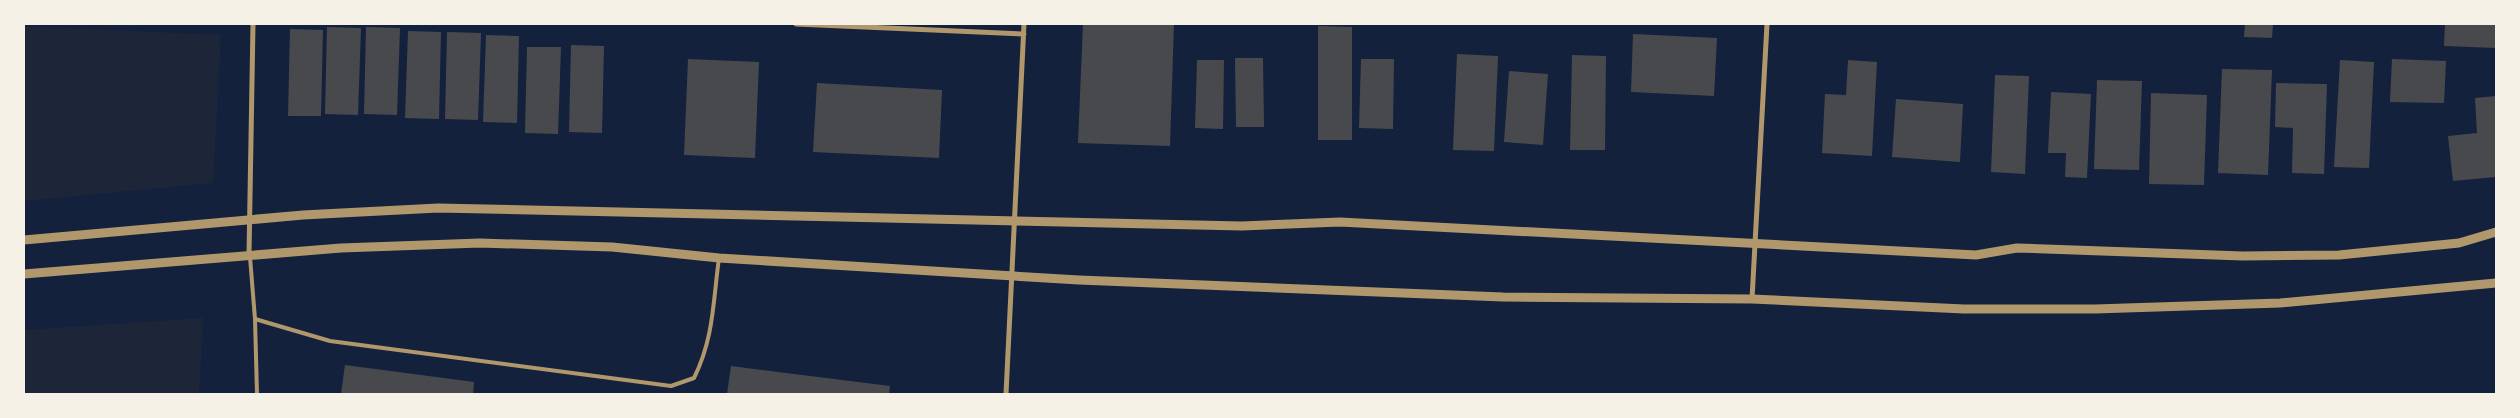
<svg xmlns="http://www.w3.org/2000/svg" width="2520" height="418" viewBox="0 0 2520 418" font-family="Karla,sans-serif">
<rect width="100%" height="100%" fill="#14213d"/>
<g fill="#1d2539">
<path d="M24,26l197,9 -8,148 -189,18z"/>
<path d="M203,318l-4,76h-175v-64z"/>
</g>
<g fill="#48494c">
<path d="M1083,24h91l-4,122 -92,-3z"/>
<path d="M2245,24h28l-1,14 -28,-1z"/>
<path d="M2445,24h51v24l-52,-2z"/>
<path d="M1318,26l34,1v113h-34z"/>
<path d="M327,27l34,1 -3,87 -33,-1z"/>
<path d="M366,27l34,1 -3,87 -33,-1z"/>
<path d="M290,29l33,1 -2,86h-33z"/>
<path d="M408,31l33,1 -2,87 -34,-1z"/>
<path d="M447,32l34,1 -3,87 -33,-1z"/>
<path d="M1633,34l84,4 -3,58 -83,-4z"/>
<path d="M486,35l33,1 -2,87 -34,-1z"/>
<path d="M571,45l33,1 -2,87 -33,-1z"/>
<path d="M527,47h34l-3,87 -33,-1z"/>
<path d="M1457,54l41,2 -4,95 -41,-1z"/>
<path d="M1572,55l34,1 -1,94h-35z"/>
<path d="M1235,58h28l1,69h-28z"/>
<path d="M688,59l71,3 -4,96 -71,-3z"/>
<path d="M1361,59h33l-1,70 -34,-1z"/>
<path d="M2392,59l54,2 -2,42 -54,-1z"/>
<path d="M1197,60h27l-1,69 -28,-1z"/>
<path d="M1848,60l29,2 -5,94 -50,-3 3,-59 21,1z"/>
<path d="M2340,60l34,2 -5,106 -35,-1z"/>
<path d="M2222,69l50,1 -4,105 -50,-2z"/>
<path d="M1509,71l39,3 -5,71 -39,-3z"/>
<path d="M1995,75l34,1 -4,98 -34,-2z"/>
<path d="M2097,80l45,1 -3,89 -45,-1z"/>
<path d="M817,83l125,7 -3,68 -126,-6z"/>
<path d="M2276,83l51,1 -3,90 -32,-1 1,-45 -18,-1z"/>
<path d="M2051,92l40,2 -4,84 -22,-1 1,-24h-18z"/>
<path d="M2151,93l56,2 -3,90 -55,-1z"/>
<path d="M2496,96v81l-43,4 -5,-45 29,-3 -2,-35z"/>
<path d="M1896,99l67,5 -3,58 -68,-5z"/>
<path d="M345,365l129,17 -1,12h-132z"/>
<path d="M731,366l159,20 -1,8h-162z"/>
</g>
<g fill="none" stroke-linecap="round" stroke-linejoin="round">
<g stroke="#b1986c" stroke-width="4">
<path d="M250,257l5,62 2,75"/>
<path d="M255,319l75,22 341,45 23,-8c20,-40 19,-77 25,-120"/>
</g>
<g stroke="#b1986c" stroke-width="5">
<path d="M796,24l228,10"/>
<path d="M249,254l4,-230"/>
<path d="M1752,299l15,-275"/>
<path d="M1006,394l18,-370"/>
</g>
<g stroke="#b1986c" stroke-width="9">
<path d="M24,240l279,-25 135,-7 804,18 98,-4 636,33 41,-7 226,8 96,-1 120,-12 37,-11"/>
<path d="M24,274l317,-26 139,-5 132,4 107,11 360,22 424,17 249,2 212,10h131l185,-6 216,-20"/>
</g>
</g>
<rect width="2520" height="418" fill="none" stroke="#f6f1e7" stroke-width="50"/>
</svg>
